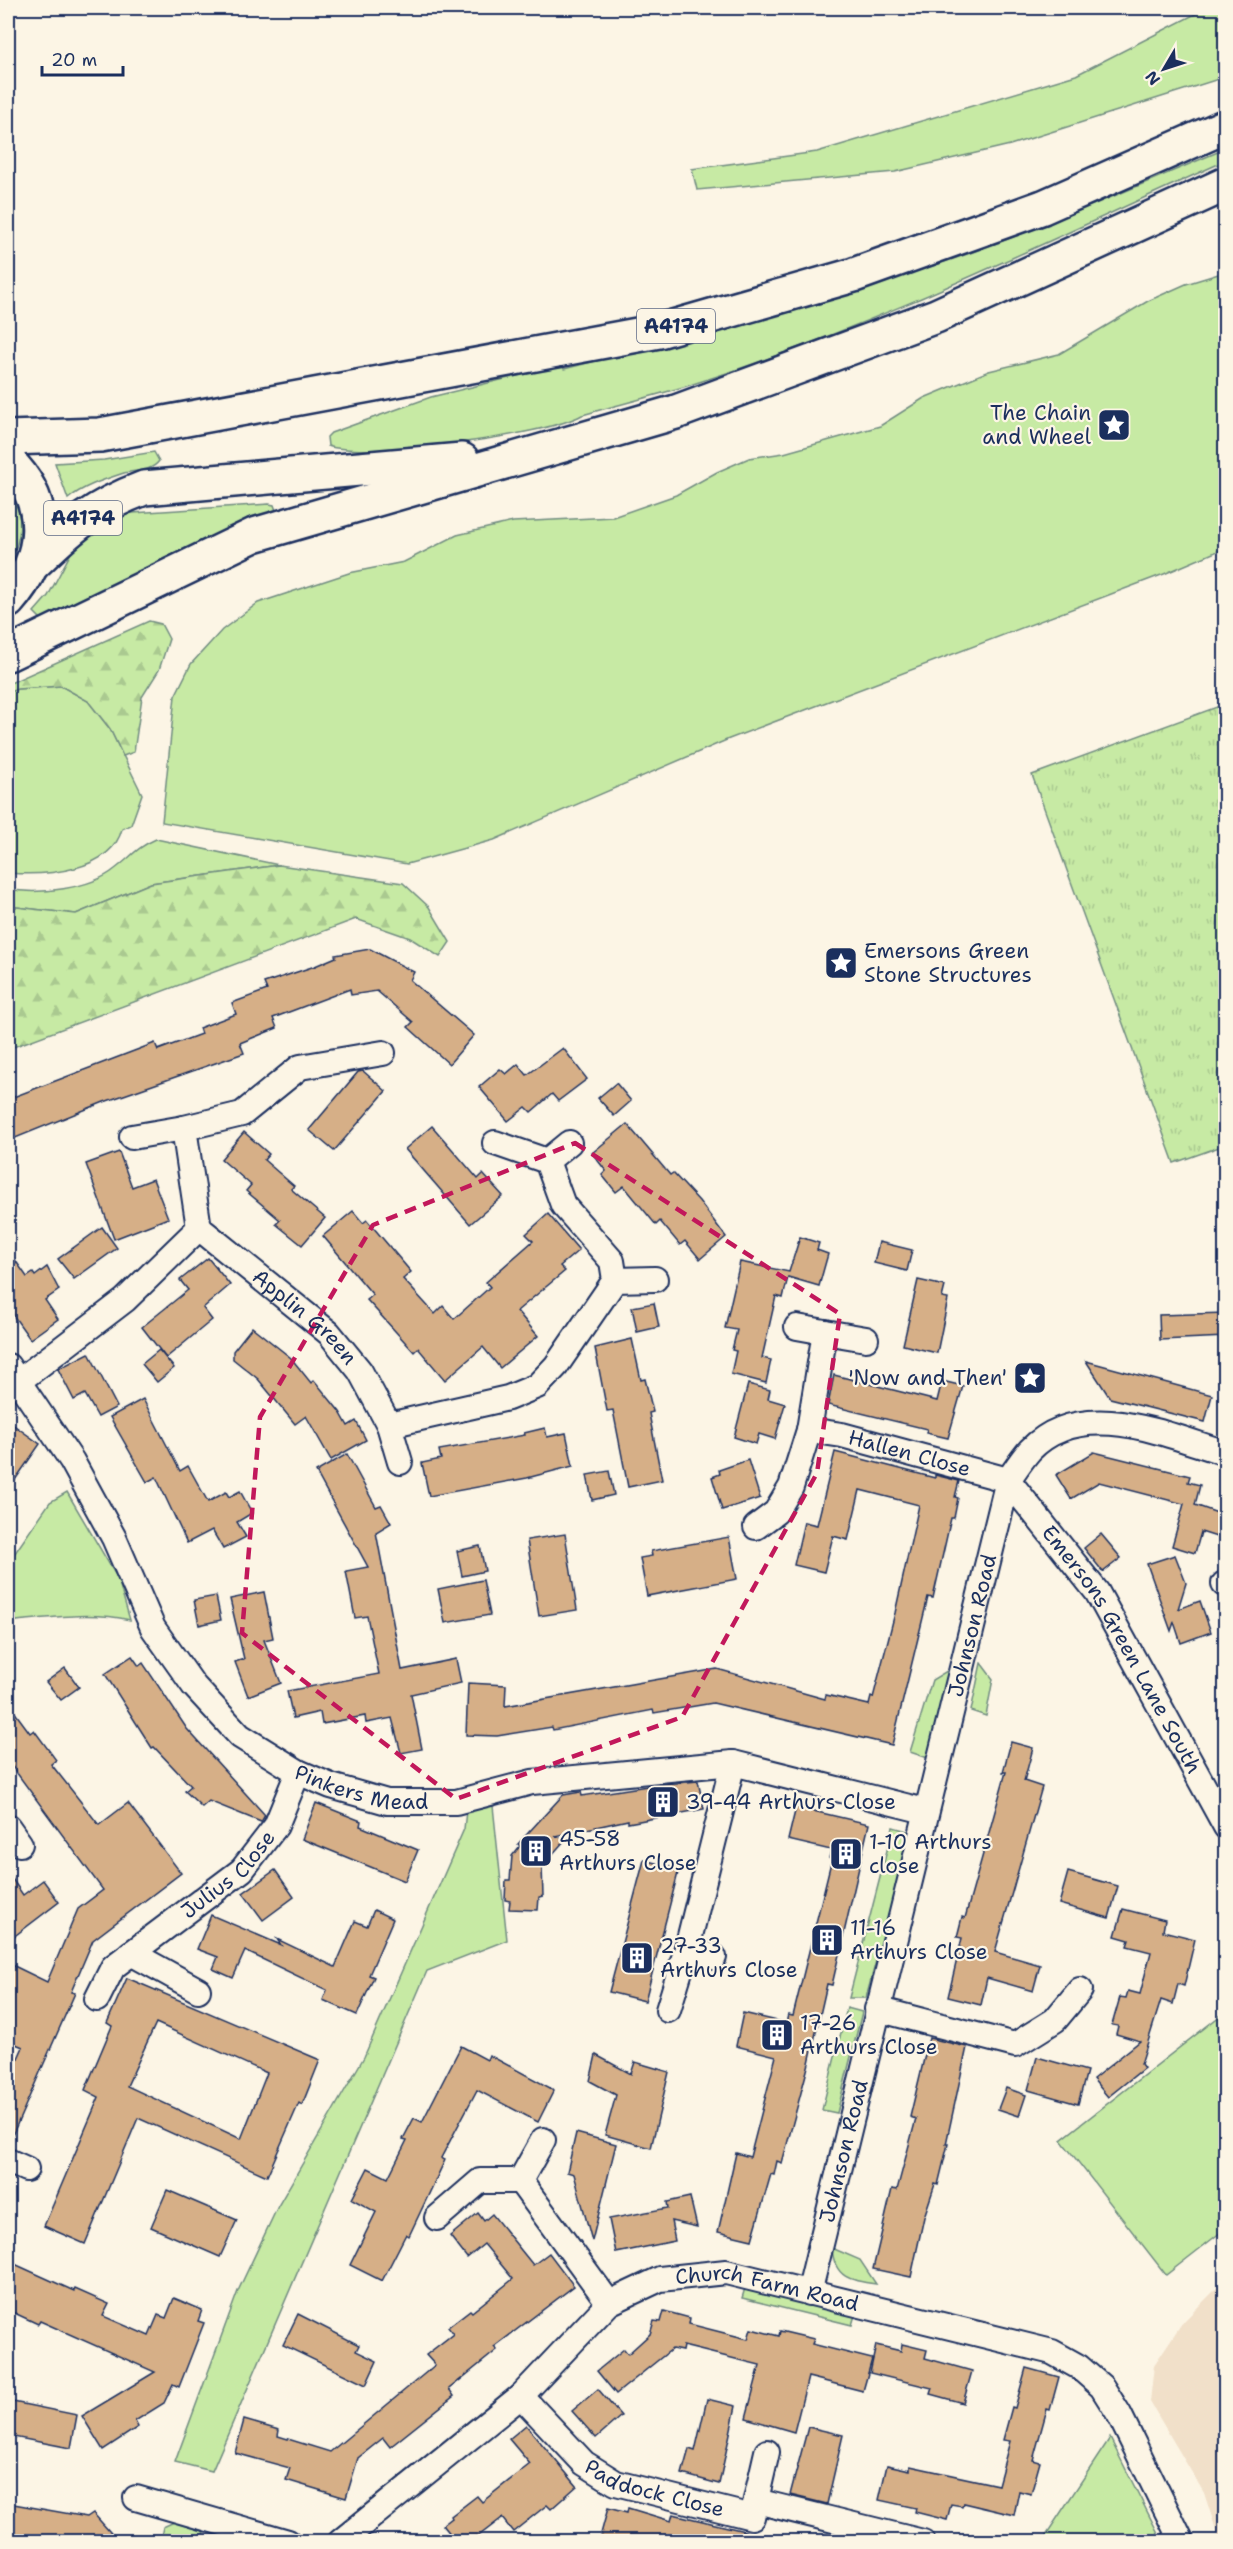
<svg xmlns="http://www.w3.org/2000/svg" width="1233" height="2549" viewBox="0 0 1233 2549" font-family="'Shantell Sans',sans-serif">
<defs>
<pattern id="forest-firs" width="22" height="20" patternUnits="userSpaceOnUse" patternTransform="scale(1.5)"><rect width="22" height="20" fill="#c7eaa4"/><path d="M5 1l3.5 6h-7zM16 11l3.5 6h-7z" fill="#aac990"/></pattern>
<pattern id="park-tufts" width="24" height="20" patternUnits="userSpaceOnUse" patternTransform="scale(1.5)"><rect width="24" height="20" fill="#c7eaa4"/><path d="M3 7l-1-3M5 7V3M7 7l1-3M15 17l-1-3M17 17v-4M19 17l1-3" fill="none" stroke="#aac990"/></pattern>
</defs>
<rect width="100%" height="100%" fill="#fcf5e5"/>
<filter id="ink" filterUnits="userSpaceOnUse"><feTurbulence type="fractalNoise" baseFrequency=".0167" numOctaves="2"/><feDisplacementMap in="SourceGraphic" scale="12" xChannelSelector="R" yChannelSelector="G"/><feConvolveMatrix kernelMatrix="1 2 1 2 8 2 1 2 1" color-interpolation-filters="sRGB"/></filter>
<g filter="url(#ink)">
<path fill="#f1e0c9" d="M1225,2280l1,261 -6,1 -16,-49 -54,-91 4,-37 28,-42z"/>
<g fill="#c7eaa4" stroke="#718c81" stroke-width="1.5">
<path d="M1207,8h18v69l-215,68 -115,27 -198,18 -5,-21 125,-17 259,-77z"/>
<path d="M1225,149v12c-174,78 -346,164 -529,222 -37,12 -76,21 -114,32 -37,21 -214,44 -254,31l-1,-9 4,-4 100,-36 131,-32 2,4c132,-33 264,-67 392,-111 92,-32 181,-72 269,-109z"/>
<path d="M1225,272v276l-61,26 -435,165 -235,101 -87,24 -245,-42 13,-126 16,-32 31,-34 36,-27 91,-30 55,-11 53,-27 56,-13 100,-5 63,-22 41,-23 32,-14 35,-5 96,-27 44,-28 65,-27 70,-17 89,-53 38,-17z"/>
<path d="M154,452l5,9c-8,11 -23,9 -35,12 -18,6 -41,13 -56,26l-13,-36 49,-3z"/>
<path d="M8,484c16,29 16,52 0,81z"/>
<path d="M269,504l5,1 3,8 -233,109 -10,-10 14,-16 25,-47 9,-13 35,-22z"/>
<path d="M61,686l27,15 22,28 32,65 -11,31 -9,4c-11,43 -78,47 -114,44v-180l9,-4z"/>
<path d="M156,839l123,26 -128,18 -75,31 -68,-8v-17c29,6 83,0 107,-20 17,-13 21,-21 41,-30z"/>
<path d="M67,1492l51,87 12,41c-40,-9 -82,-2 -122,2v-59l42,-61z"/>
<path d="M981,1663l12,16 -7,37 -15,-5z"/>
<path d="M950,1669l-22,89 -18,-6 22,-72z"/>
<path d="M493,1806l14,134 -80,31 -215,500 -37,-9 63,-171 40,-85 86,-149 100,-228 2,-18z"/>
<path d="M893,1827l18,5 -45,166h-17z"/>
<path d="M847,2008l15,4 -25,101 -15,-3z"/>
<path d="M1225,2012v217l-59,46 -105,-135z"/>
<path d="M832,2248l28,12 16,24c-25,-3 -42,-6 -44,-36z"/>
<path d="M746,2285l110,27 -4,13 -110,-27z"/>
<path d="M1110,2438l52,103h-120z"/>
<path d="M174,2522l30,10 -4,9h-40l3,-14z"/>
</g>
<g fill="url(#forest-firs)" stroke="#718c81" stroke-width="1.5">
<path d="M149,621l12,3 8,15 -10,31 -17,27 -8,55 -11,4 -13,-27 -22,-28 -27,-15 -44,3 -9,4v-9z"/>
<path d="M279,865l124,18 26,24 21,35 -10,15 -30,-19 -54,-19 -348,130v-143l68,8 75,-31z"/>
</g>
<path fill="url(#park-tufts)" stroke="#718c81" stroke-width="1.5" d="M1225,704v441l-51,18 -142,-388z"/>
<g fill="#d6af87" stroke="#1b2f5e" stroke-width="1.5" fill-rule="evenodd">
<path d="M370,949l44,23 -4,8 64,55 -25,29 -41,-37 5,-5 -36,-31 -26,4 -1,-6 -77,29 4,10 -37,15 4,10 -140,49 -96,39v-42l147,-56 3,7 43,-16 -2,-6 37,-14 -4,-11 35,-13 -3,-7 51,-17 21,-9 -1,-2z"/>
<path d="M563,1048l24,31 -29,22 -6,-7 -21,18 -5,-5 -18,14 -29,-34 21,-18 6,5 12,-10 9,11z"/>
<path d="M363,1071l23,20 -52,60 -25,-21 49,-58z"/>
<path d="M616,1083l15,18 -17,15 -16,-18z"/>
<path d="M627,1124l43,51 3,-2 26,28 27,36 -26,22 -15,-18 -5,4 -20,-24 -4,4 -32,-39 -8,6 -14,-17 4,-4 -14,-18z"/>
<path d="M432,1126l46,53 5,-5 20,22 -33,28 -65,-75z"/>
<path d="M244,1132l25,22 -5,6 30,26 -3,3 34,29 -23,27 -26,-21 4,-4 -34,-29 5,-6 -30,-26z"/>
<path d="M119,1152l13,35 21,-8 15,39 -54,21 -28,-75z"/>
<path d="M353,1211l10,12 4,-3 44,52 -8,7 32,35 8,-8 11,13 36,-32 -4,-5 47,-41 -7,-7 22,-20 31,36 -19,16 5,5 -48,40 21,25 -38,32 -17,-21 -38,33 -27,-32 -4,4 -47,-52 6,-5 -50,-59z"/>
<path d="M102,1227l15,21 -43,31 -16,-20z"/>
<path d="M800,1237l19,6 -2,7 11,4 -9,32 -31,-9 -5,21 -7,-2 -14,62 9,2 -5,23 -35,-9 5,-23 -4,-1 5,-20 -12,-2 15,-66 49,10z"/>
<path d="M879,1242l33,8 -5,21 -33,-8z"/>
<path d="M8,1250l19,27 6,-4 2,3 12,-9 12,23 -14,10 13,19 -28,20 -22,-31z"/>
<path d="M208,1258l22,27 -27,23 9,12 -46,38 -24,-31 46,-37 -8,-10z"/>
<path d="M918,1280l27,6 -3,12 6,1 -11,54 -34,-8z"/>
<path d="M654,1303l5,24 -22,5 -5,-25z"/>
<path d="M1226,1313v24l-66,3 -1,-25z"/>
<path d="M252,1327l39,31 20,25 3,-3 26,32 8,14 8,-5 10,19 -35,20 -25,-44 -11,8 -37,-45 -25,-20v-8z"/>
<path d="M632,1339l9,41 4,-1 8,33 -4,1 2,11 11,56 -34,7 -15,-77 -6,1 -12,-63z"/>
<path d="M159,1350l15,18 -17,14 -15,-18z"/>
<path d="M89,1353l28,54 -19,10 -13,-23 -11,6 -16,-31z"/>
<path d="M1086,1361l126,34 -7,27 -95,-24z"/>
<path d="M834,1375l103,26 5,-20 21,5 -15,52 -22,-5 1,-4 -99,-24z"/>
<path d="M748,1384l22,6 -2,9 17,5 -10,35 -16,-5 -3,10 -22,-7z"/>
<path d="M143,1399l37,72 8,-5 20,36 18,-10 3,5 11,-6 12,22 -15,9 9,15 -23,12 -11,-19 -25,13 -31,-66 -9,5 -37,-65z"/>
<path d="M8,1421l32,23 -32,46z"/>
<path d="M545,1428l2,9 19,-4 7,33 -46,12 -98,18 -7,-33 19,-4 -2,-9 86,-15 -1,-2z"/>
<path d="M835,1452l100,26v-3l24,6 -4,16 3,1 -4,20h-3l-18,80 -5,-1 -36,148 -179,-42 -59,10 -1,-3 -100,20 -1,-3 -55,9 -31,-1 2,-52 38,2 -1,21 212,-37 108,30 1,-4 43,10 2,-8 2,1 22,-85 24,-108 -59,-15 -12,50 -15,-4 -9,36 -30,-7 10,-43 13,3z"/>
<path d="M1094,1452l96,24 -2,6 12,3 -5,20 31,11v24l-25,-8 -6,21 -23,-7 12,-42 -85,-22 -28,17 -15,-24z"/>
<path d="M347,1454l29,53 5,-2 10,18 -15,9 26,138 54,-11 5,24 -50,11 11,55 -21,4 -9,-35 -26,5 -1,-7 -43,8 -2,-12 -27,6 -6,-27 92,-17 -12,-58 -12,2 -9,-47 22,-4 -52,-95z"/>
<path d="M748,1460l12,38 -38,12 -10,-33 8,-3 -1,-4z"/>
<path d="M609,1471l5,24 -22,5 -5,-25z"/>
<path d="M565,1534l12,76 -38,6 -12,-76z"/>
<path d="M1101,1534l20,24 -18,14 -19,-24z"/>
<path d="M729,1537l8,42 -90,17 -7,-38 12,-2 -1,-5z"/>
<path d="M480,1546l5,25 -23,5 -5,-25z"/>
<path d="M1175,1555l11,28 -8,26 22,-8 11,31 -30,11 -7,-21 -3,9 -24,-67z"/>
<path d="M483,1580l7,35 -45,8 -7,-34z"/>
<path d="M264,1592l9,46 -9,2 17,43 -33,13 -13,-34 9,-3 -14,-60z"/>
<path d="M216,1596l5,24 -22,5 -5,-25z"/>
<path d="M132,1656l7,10 4,-3 44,66 78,86 -4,7 -52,-21 -7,6 -17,-16 6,-5 -37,-39 -2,1 -47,-74z"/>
<path d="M65,1668l14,19 -18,13 -15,-18z"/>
<path d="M8,1703l22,30 4,-3 22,30 -5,4 48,61 29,-22 53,70 -88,67 -22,52 4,1 -67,152v-64l15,-34 -15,-6v-78l39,19 31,-73 25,-19 -95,-129z"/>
<path d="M1011,1742l22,6 -9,33 18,6 -47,165 45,13 -7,26 -46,-13 -6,27 -33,-8 14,-59 -5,-1 5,-20 3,1 41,-146h-3z"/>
<path d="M698,1781l6,28 -76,14v-3l-73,16 11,3 -24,27 1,30 -4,1 -1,13 -29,-1 1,-8 -5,-1 1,-20h4l2,-24 8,-10 -2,-2 45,-49 18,-3 1,4 72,-11z"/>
<path d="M316,1803l45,18 -1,5 58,24 -13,31 -103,-42z"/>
<path d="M796,1807l73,17 -37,161 -5,-1 -18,79 -27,100 -5,-2 -3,14 -3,-1 -19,66 -34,-8 18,-79 14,4 26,-101 -40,-10 7,-33 43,10 2,-8 5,1 39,-158h-3l2,-8 -43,-10z"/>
<path d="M644,1860l35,9 -34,132 -36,-9z"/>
<path d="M275,1870l19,27 -31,23 -20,-27z"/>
<path d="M1068,1872l50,14 -9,32 -50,-14z"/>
<path d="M8,1873l15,22 20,-15 16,22 -51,39z"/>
<path d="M1123,1909l42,11 -2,11 32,8 -11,47 -6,-2 -5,20 -12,-4 -20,64 3,4 -36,29 -15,-18 47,-38 -24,-7 2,-8 -6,-1 8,-28 6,1 2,-7 12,3 11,-42 -24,-6 2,-6 -14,-4z"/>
<path d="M374,1910l19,9 -24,56 5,2 -17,38 -34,-15 4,-10 -82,-39 -12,27 -20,-9 5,-12 -21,-8 14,-34 70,30 -4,-6 58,28 20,-46 12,5z"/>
<path d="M127,1978l193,82 -18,45 -3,-2 -32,73 -129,-58 -53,126 -41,-18 55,-129 -14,-7 27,-64 -5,-3zM156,2023l111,50 -26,66 -114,-53z"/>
<path d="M929,2038l38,9 -21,97h2l-10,41 -3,-1 -11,33 -13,60 -38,-8 19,-80 5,1 19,-71 -6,-2z"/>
<path d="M461,2046l26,14 2,-5 65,35 -16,32 -61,-32 -36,68 4,2 -36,76 -3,-2 -24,47 -32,-16 26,-53 -24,-13 16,-31 20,10 19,-38 -4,-1 11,-21 8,4z"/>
<path d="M596,2055l35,19 4,-12 34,10 -18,76 -46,-13 11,-40 -26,-14z"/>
<path d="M1037,2057l50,14 -9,33 -50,-14z"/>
<path d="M1006,2088l20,7 -7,21 -21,-7z"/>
<path d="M576,2133l40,11 -24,97 -18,-67 -7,-2z"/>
<path d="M167,2190l70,30 -17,37 -69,-30z"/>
<path d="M690,2197l7,30 -26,-6 4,20 -59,12 -7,-34 59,-11 -1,-6z"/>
<path d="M478,2213l6,8 8,-7 41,51 16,-12 25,33 -80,61 3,3 -48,39 5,7 -64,51 -7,-9 -25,20 -12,40 -60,-18 4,-12 -55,-15 9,-33 35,10 -1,6 52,16 105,-87 -9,-10 27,-21 -5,-7 22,-17 2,2 41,-33 -29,-35 -17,14 -17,-22z"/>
<path d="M8,2261l66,30 1,-2 34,15 -6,12 46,20 9,-21 8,3 8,-20 28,12 -4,11 6,2 -25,64 -6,-3 -9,19 -29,18 3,6 -35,23 -21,-34 73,-44 -115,-51 -2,3 -30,-14z"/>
<path d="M664,2311l26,7 -1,6 59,15 3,-10 28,7 1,-5 34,8 -2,5 60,15 -9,32 -55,-14 -14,55 -48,-14 14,-53 -77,-19 -1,5 -10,-2 -56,45 -19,-23 27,-22 4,5 22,-20 4,-13 7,1z"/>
<path d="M298,2314l61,31 -3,6 21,10 -11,24 -83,-40z"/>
<path d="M902,2344l25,6 -2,8 47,13 -9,32 -33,-9 2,-6 -62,-15 6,-28 25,6z"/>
<path d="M1026,2368l33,9 -9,33 -3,-1 -14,51 7,2 -9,32 -12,-3 -5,24 -51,-12 -1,3 -11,-2 -4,16 -32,-8 1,-4 -37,-8 8,-35 23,5v-4l88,19 12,-44 -7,-1 9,-33 3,1z"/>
<path d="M598,2389l23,27 -25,22 -24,-27z"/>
<path d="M707,2399l29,7 -17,78 -37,-10 7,-25 6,2z"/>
<path d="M13,2402l64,13 -6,33 -63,-12v-32l4,1z"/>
<path d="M526,2425l51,61 -26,23 -4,-4 -34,27 -11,-14 -30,23h-16l-13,-16 9,-7 -1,-2 26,-20 5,6 48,-38 -21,-25z"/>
<path d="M808,2427l35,8 -16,69 -37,-9z"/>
<path d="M8,2503l79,14 6,-4 25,28h-89l-21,-4z"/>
<path d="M608,2508l19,5 1,-5 43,13 2,-7 80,19 -1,8h-153z"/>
</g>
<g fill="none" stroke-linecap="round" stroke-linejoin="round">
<defs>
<g id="street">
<path d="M132,1137l52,-9"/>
<path d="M547,1161l22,-18"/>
<path d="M199,1228l-15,-100 58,-14 58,-47 83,-14"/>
<path d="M615,1280l40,-1"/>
<path id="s1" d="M797,1327l28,5 -16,98 33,5 166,45 89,112 129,235"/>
<path d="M825,1332l41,7"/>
<path id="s2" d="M8,1366l64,95 42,77 39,90 41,58 46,50 58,36 33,14 56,16h69l76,-20 201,-19 192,48"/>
<path id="s3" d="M19,1381l106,-81 74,-72 130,105 31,38 29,54 119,-27 29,-12 19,-20 59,-86 -3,-19 -49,-56 -16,-44 -52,-18"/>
<path d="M389,1425l11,37"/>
<path d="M756,1527l20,-15 15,-25 18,-57"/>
<path d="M1224,1584h2"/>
<path d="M8,1827l12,17"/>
<path d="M687,1948l27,9"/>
<path d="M131,1953l67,37"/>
<path id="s4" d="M97,1999l16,-32 129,-97 34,-44 22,-54"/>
<path d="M877,2009l138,36 40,-25 25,-30"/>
<path d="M668,2010l19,-62 46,-185"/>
<path d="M8,2161l18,8"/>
<path d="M520,2181l89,122"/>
<path d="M437,2218l43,-37h40l23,-41"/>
<path id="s5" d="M809,2293l199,-813c7,-10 14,-21 22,-30 52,-54 136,-15 196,3"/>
<path id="s6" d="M521,2396l63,67 32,20 136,34 15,-65"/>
<path d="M136,2498l152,44"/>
<path d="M756,2501l167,41"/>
<path id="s7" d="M340,2542l181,-146 88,-93 51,-24 66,-7 326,80 27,15 23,20 17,27 63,128"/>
</g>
<g id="highway">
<path d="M8,438l92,-3 559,-104 195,-56 189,-68 183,-81"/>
<path d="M8,461c43,42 39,96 0,140"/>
<path d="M33,564c38,-37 60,-57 111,-76l318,-28"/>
<path d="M8,654l246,-119 422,-123 260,-96 290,-132"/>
</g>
</defs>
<use href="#street" stroke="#1b2f5e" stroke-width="28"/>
<use href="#highway" stroke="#1b2f5e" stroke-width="38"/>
<use href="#street" stroke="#fcf5e5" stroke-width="24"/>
<use href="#highway" stroke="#fcf5e5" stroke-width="33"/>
</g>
</g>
<path fill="none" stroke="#c2185b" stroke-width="4.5" stroke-dasharray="12 8" stroke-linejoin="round" d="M575,1143l265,171 -23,159 -135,244 -226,82 -214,-166 18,-216 113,-192z"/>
<defs>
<symbol id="sight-square" viewBox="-11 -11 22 22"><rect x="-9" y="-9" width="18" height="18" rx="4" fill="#1b2f5e" stroke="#fcf5e5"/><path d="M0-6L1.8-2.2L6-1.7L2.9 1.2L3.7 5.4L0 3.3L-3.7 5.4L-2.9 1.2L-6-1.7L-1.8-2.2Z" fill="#fff"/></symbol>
<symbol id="building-square" viewBox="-11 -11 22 22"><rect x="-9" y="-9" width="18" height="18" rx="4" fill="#1b2f5e" stroke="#fcf5e5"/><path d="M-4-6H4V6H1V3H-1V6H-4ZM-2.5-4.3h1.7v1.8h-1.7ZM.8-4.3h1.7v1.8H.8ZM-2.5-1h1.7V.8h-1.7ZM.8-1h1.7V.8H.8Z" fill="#fff"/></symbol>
</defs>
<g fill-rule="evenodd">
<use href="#sight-square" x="1095" y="406" width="38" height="38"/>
<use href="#sight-square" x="822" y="944" width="38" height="38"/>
<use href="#sight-square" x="1011" y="1359" width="38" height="38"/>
<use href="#building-square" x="644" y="1783" width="38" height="38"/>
<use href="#building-square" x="517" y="1832" width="38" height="38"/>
<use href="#building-square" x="827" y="1835" width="38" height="38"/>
<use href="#building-square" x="808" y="1921" width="38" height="38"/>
<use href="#building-square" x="618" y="1939" width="38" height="38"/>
<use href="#building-square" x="758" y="2016" width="38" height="38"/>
</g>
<g text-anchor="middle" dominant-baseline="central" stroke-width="4.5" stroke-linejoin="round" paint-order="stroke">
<g fill="#fcf5e5" stroke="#5e6a86" stroke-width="1.5">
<rect x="637" y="309" width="78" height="34" rx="4.5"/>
<rect x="44" y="501" width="78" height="34" rx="4.5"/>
</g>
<g font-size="20" font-weight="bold" fill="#1b2f5e">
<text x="676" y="326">A4174</text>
<text x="83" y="518">A4174</text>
</g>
<g font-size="21" fill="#1b2f5e" stroke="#fcf5e5" text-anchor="start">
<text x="1091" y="413" text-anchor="end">The Chain<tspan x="1091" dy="24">and Wheel</tspan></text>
<text x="864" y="951">Emersons Green<tspan x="864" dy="24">Stone Structures</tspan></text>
<text x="1007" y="1378" text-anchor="end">'Now and Then'</text>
<text x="686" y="1802">39-44 Arthurs Close</text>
<text x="559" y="1839">45-58<tspan x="559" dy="24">Arthurs Close</tspan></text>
<text x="869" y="1842">1-10 Arthurs<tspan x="869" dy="24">close</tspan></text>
<text x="850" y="1928">11-16<tspan x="850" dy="24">Arthurs Close</tspan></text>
<text x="660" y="1946">27-33<tspan x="660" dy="24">Arthurs Close</tspan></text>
<text x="800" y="2023">17-26<tspan x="800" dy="24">Arthurs Close</tspan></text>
</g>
<g font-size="21" fill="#1b2f5e" stroke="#fcf5e5">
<text stroke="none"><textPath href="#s3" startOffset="375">Applin Green</textPath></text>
<text stroke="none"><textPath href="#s1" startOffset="231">Hallen Close</textPath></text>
<text stroke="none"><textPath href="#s5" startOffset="687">Johnson Road</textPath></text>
<text stroke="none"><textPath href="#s1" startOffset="538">Emersons Green Lane South</textPath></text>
<text stroke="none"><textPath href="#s2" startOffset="574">Pinkers Mead</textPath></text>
<text stroke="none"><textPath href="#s4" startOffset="184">Julius Close</textPath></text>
<text stroke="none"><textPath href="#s5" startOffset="146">Johnson Road</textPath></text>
<text stroke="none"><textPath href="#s7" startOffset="526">Church Farm Road</textPath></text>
<text stroke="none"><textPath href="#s6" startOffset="168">Paddock Close</textPath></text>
</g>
</g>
<rect width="1233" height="2549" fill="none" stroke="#fcf5e5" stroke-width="30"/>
<rect x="15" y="15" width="1203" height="2519" fill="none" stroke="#1b2f5e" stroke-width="2" filter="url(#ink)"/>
<g transform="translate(1164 69) rotate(231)" stroke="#fcf5e5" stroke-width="4.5" paint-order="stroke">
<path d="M0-4.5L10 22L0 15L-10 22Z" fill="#1b2f5e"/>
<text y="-9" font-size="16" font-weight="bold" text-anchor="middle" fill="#1b2f5e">N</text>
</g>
<path d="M42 66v9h81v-9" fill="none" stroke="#1b2f5e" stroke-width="3"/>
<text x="51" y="66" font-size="18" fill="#1b2f5e" stroke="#fcf5e5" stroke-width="4.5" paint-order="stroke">20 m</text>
</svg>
